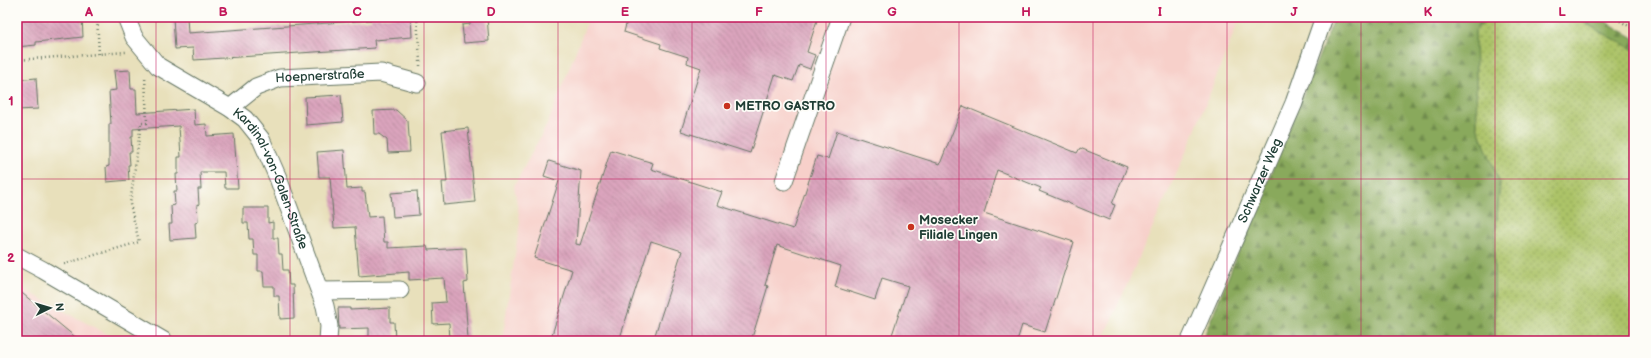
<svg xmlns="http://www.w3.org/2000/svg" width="1651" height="358" viewBox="0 0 1651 358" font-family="'Balsamiq Sans',sans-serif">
<defs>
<pattern id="grass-dots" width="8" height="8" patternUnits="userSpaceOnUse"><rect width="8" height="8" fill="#acc368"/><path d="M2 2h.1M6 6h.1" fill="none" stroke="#8ba056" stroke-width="1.8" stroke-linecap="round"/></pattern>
<pattern id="forest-firs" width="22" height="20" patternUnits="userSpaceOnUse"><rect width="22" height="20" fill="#89a95c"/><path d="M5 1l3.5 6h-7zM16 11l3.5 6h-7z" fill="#6f8b4d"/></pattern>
<pattern id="building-back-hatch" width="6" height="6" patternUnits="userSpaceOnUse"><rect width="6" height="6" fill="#dba4bd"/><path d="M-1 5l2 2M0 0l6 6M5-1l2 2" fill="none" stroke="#b1879a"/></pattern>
</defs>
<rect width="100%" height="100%" fill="#fdfcf7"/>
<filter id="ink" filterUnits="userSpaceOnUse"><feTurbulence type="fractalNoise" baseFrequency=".025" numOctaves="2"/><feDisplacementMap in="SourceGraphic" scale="8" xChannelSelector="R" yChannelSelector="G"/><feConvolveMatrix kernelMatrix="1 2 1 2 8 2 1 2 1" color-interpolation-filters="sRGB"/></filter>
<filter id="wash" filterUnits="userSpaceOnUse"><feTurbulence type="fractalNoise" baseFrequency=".012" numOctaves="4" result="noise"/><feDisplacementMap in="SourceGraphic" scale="16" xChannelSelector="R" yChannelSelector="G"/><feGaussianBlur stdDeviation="0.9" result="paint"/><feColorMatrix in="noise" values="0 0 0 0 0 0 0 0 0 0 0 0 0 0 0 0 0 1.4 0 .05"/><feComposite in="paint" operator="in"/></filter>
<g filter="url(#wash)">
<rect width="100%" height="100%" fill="#e8e0bb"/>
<g fill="#f7d0ca">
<path d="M589,17h651l-49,124 -89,200h-600l18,-120 -6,-35 34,-63z"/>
<path d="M17,285l17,10 86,46h-103z"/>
</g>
<path fill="url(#grass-dots)" stroke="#66804e" d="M1488,17h86l60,33v291h-139l-1,-91 6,-66 -23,-58 -2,-95z"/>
<g fill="url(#forest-firs)" stroke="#547348">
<path d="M1335,17h153l-13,14 2,95 23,57 -6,67 1,91h-293z"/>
<path d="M1574,17h24l36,21v12z"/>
</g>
<g id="blocks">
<g fill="url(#building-back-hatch)">
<path d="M17,17h65l1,20 -47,5v3l-19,2z"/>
<path d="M173,17h14l1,16 183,-13v-3h40l1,20 -38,3 1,8 -181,12 -1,-12 -18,1z"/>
<path d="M469,17h18l2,24 -25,2 -2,-18 8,-1z"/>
<path d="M628,17h190l-11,35 8,3 -5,14 -11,-4 -6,16 -18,-6 -25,78 -69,-22 20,-63 -14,-5 1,-6 -28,-9 1,-4 -37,-12z"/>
<path d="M130,70l1,19h5l1,24 57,-4 1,16 11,-1 1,12 27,-2 4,54h-13l-1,-16h-24l1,17h-3l1,16 -2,-1 1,18 -3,1 1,15 -26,2 -1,-16h3l-1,-18 4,-1 -1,-14h3l-1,-17h2v-17h3l-2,-31 -46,3v8h-2l1,15h-3l1,13h-2l1,15 -22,2 -1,-15 3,-1v-42h2l-2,-33 7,-1 -2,-19z"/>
<path d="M36,78l2,31 -21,1v-30z"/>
<path d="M341,95l2,27 -37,3 -1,-28z"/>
<path d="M963,106l114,47 3,-5 47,19 -15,37 3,1 -6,15 -70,-29 2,-3 -44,-18 -13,43 90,29 -29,90 -23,-7 -5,16h-127l18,-55 -26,-8 -7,22 -40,-13 6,-21 -64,-21 -12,40 3,1 -17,55h-98l29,-90 -31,-10 -32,100h-69l22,-71 -38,-12 25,-77 -15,-5 5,-15 32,10 -5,73 4,1 31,-95 42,13 -2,6 71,23 -5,13 76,24 24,-73 11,3 9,-28 103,33z"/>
<path d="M396,110l12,11 2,31 -22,1 -1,-13 -8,-6h-5l-1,-23z"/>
<path d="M468,128l7,74 -31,3 -2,-23h5l-5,-51z"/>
<path d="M344,150l3,39 15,-1v4h3l3,25 14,-1 2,26h4v6l39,-2 1,4 38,-2 2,34 -4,1 4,56 -18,1 -1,-17 -16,1 -1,-21 14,-1 -2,-24 -35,2v-8l-50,4 -4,-49 -21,1 -4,-51h-11l-2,-25z"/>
<path d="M417,191l2,24 -26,2 -2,-24z"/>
<path d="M243,208h25v15l5,-1v16h5l1,16h3l1,16h5l1,15h4l1,33 -14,1 -1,-23h-5v-10h-10l-1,-15h-5v-16h-4l-1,-16h-4l-1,-16h-5z"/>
<path d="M17,289l63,52h-63z"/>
<path d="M338,308h12v2l40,-2v14h4l1,19h-26v-13l-30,1z"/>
</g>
</g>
</g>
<g filter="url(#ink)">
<use href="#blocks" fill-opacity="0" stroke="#657663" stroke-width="1"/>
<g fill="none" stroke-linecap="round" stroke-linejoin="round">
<defs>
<g id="minor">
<path id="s1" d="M126,17l8,20 24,29 72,42 15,11 16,20 17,39 47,128 4,20 -1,15"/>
<path id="s2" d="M230,108l26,-21 24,-9 101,-5 36,10"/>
<path d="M784,181l57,-164"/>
<path d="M17,256l26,14 121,71"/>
<path d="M320,291l80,-1"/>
<path id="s3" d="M1190,341l104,-238 30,-86"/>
</g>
</defs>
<use href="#minor" stroke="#657663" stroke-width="19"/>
<g stroke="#657663" stroke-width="2.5" stroke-dasharray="1 3" stroke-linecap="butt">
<path d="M97,17l2,37"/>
<path d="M417,17l3,44v6"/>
<path d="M1613,17l21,12"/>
<path d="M17,60l109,-8"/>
<path d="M64,264l75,-22 -9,-38 11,-81h6l-2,-47"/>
</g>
<use href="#minor" stroke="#fff" stroke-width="17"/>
</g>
</g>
<path fill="none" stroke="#c2185b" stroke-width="1" stroke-opacity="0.55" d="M156,17v324M290,17v324M424,17v324M558,17v324M692,17v324M826,17v324M959,17v324M1093,17v324M1227,17v324M1361,17v324M1495,17v324M17,179h1617"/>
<g fill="#c8321e" stroke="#fdfcf7" stroke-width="1.5">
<circle cx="727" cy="106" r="4"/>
<circle cx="911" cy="227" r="4"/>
</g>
<g text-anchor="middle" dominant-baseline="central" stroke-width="3.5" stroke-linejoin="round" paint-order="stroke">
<g font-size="13" fill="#1f3d34" stroke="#fdfcf7">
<text stroke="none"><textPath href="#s2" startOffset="99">Hoepnerstraße</textPath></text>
<text stroke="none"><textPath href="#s3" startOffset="175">Schwarzer Weg</textPath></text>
<text stroke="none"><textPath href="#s1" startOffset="226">Kardinal-von-Galen-Straße</textPath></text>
</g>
<g font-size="13" font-weight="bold" fill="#1f3d34" stroke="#fdfcf7" text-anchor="start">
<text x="735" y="106">METRO GASTRO</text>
<text x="919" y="220">Mosecker<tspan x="919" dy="15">Filiale Lingen</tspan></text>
</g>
</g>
<rect width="1651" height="358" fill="none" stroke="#fdfcf7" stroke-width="44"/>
<g transform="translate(50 308) rotate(85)" stroke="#fdfcf7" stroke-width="3" paint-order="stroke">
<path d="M0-3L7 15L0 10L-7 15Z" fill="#1f3d34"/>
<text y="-6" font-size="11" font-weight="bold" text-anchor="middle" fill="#1f3d34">N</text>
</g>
<rect x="22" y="22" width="1607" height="314" fill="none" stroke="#c2185b" stroke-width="1.5"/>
<g font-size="13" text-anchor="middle" font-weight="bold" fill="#c2185b">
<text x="89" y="16">A</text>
<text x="223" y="16">B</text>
<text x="357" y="16">C</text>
<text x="491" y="16">D</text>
<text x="625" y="16">E</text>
<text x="759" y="16">F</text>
<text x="892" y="16">G</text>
<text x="1026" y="16">H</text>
<text x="1160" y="16">I</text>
<text x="1294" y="16">J</text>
<text x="1428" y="16">K</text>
<text x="1562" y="16">L</text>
<text x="11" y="105">1</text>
<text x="11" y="262">2</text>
</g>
</svg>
